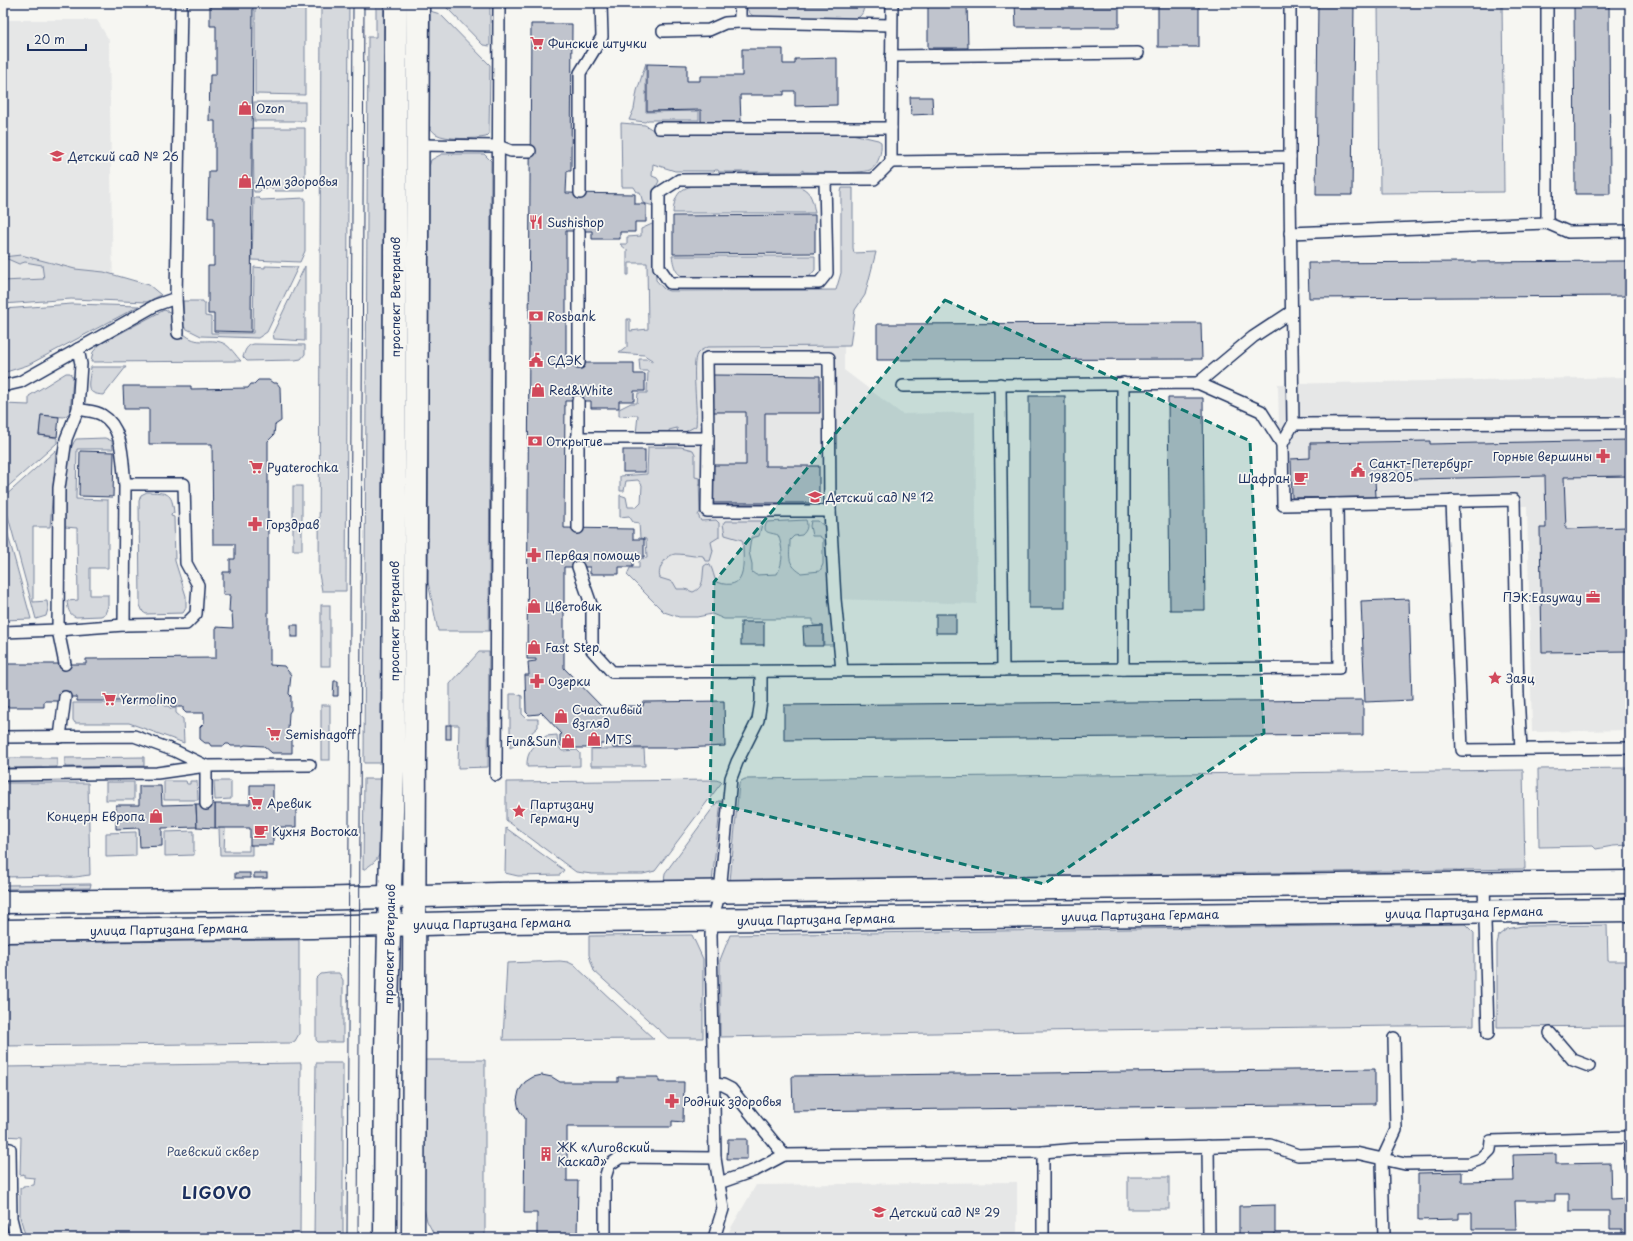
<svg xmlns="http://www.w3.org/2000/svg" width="1633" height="1241" viewBox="0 0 1633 1241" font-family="'Playpen Sans',sans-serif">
<rect width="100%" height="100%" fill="#f6f6f2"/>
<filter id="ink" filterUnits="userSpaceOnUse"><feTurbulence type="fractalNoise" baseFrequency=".025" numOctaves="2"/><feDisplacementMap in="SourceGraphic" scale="8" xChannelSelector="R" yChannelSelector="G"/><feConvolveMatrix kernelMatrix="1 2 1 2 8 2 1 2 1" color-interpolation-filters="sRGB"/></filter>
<g filter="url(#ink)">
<g fill="#e6e7e7">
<path d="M3,20h94l12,20 4,252h-110z"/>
<path d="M844,326v44l58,44 73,-2 2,192 -142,-5 -182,3 1,-272z"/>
<path d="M1630,377v353l-98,2 -5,-226 -246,6 -3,-128z"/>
<path d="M1017,1182v56h-292l31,-53z"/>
</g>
<g fill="#d6d9dd" stroke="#78849e">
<path d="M321,3h28l-3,588h-24l-3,-17z"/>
<path d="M376,3h8l-3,760h-17l4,-726h8z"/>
<path d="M446,3h44v43l-7,-1 -36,-37z"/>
<path d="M746,3h50v3h68c-1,8 -3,11 -10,13l-99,-2c-7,-4 -8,-7 -9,-14z"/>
<path d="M1378,3h124l2,189 -124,1z"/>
<path d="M255,6h50v89l-50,-1z"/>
<path d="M430,11l10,3 50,51 -1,69 -3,3c-11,2 -41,3 -50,-3 -4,-3 -6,-6 -7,-10z"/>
<path d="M646,63v49l53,-1v9h-51l-3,2 -16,-2 5,-11 3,-18z"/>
<rect x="254" y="102" width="51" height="19"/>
<path d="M621,123l24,2 13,8 194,1 26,6 3,2c1,9 -2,23 -11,28 -11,4 -53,2 -67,2v-2l-3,2h-81l-1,-2h-3l-1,1h-39l-22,-7 -1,12 5,2 2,3 -3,6 -2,19 -11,-3 -3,-11h-3l-3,-5h-12z"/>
<path d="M253,128h52v63h-30l-3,-3 -10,1 -3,3h-5z"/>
<path d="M442,154h42l7,7 -2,470h-51l-10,-49 1,-415 2,-7z"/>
<path d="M694,186l106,1c12,4 13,16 15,26h-142c1,-15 5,-25 21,-27z"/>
<path d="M842,188h11v60l1,5 22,-1 -11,43 -10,15 -5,36 -143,1c-3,2 -8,4 -10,7 -6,10 1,56 -1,72l-11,6 -7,1 -1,-5 -8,2 1,6 -34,-2 2,-19 -19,1v-7l12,-6h6l1,-10h9l1,-22h-8l-1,-12h8l5,3v-2l-8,-5 -25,-2 8,-6v-28h3v12l18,-2 -1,-66h-18v12h-2v-25l-7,-6h7v-7l14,-1v-7l11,-5 3,1 1,55 8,9 5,2 167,-1 5,-17v-81z"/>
<path d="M254,198h5l2,2 44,-2v53l-5,11 -48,-2z"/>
<path d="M21,255l54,14 29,3 45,13 12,10 -14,7 -76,-3 -68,5v-23l41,-2 -2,-14 -17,-3 -6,2 -16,-7z"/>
<path d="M672,256h143v14l-6,7h-4l-115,1c-14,-1 -16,-10 -18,-22z"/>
<path d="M265,266l33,1 -31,65 -9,6 -57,-2 -18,-9v-26h20v2h2v13l6,1v16h42l1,-66 11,1z"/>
<path d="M305,266v75l-31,-2 -1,-6z"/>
<path d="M72,304l67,2 -111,59 -25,8v-64z"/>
<path d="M164,310l6,2 2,8 1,15h10v-2c15,14 25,4 40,10 7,3 13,13 18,18l-150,1 2,-10 7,-8z"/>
<path d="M254,344l51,1v9l-4,5 -6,1 -48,1 -4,-4c2,-7 4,-12 11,-13z"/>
<path d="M91,367h35l-22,28c-21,-1 -15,-11 -13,-28z"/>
<path d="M66,373h4l3,5 -3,35 -6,4 -23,-2 -2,20 18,3v5l-54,48v-87l26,1v-9z"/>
<path d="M105,438l7,3 1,8h-36l-1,50 32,1v68h-18v27h18v11l-3,8 -4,2 -25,1c-8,-3 -8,-9 -9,-16l11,-1 -1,-72 -12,-1c0,-23 -2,-71 11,-88z"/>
<path d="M648,447h33l12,3 2,4v23l4,1 1,34 -2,3 3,6 15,-1 3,3v14l-8,5 2,9 -3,10h-5l-2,-5c-3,-1 -6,0 -9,0 -7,-1 -12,-2 -19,-2 -10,2 -18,15 -15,24l13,4 4,7h8l8,3c12,-5 9,-15 11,-26l3,-2 3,1c3,5 4,12 6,17 32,11 27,-19 27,-39l-1,-3 -17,-5 -2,-11 2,-3h36l1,3 -3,12 -8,2 -2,14 3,12v8l4,3 21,-1c7,-12 6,-27 1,-39 -8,-3 -17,-1 -11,-13l39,-2c2,7 1,10 -4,15l-8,1 -4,4c0,16 -4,23 11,33l19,-2 3,-7v-25l-4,-3h-7l-2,-10 1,-5h7l10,8 2,67 -2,5 2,5 5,39h-11l-1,-19 -10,-1v-6h-89l-12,-5 -15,3h-18l-15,-5 -37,-37 3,-7h9v-9l8,-1 -1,-19 -6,-1 -1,-15 -6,-1 -4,-6 -9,1v-22l6,2 2,10h9l4,-4 1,-18 -4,-5 -12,1 -2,10h-4v-15l27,-2z"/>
<path d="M56,450l-6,77h-17v75l14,-1 1,8 -2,7 -10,3 -33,-121z"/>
<rect x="293" y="486" width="9" height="64"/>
<path d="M147,492c20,1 25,-1 27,21h-2l-1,3 3,1 1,44 11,35v12l-3,5 -37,1 -3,-2 -3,-7 -1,-104 2,-6z"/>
<path d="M3,517l28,102 -28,1z"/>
<rect x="321" y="605" width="9" height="61"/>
<path d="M479,652h10l-1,115 -30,1 1,-43h-9v-41z"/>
<path d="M510,694h6l6,2v18l5,5h11v8l-18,16 -10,5z"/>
<path d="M73,703h91l1,3h3l3,3 5,-1v5l7,6 1,24 -55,-20h-54l-2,-3z"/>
<rect x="321" y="705" width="9" height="55"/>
<path d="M557,735l1,11 4,5 15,-1 3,3v13l-53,1c-1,-17 8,-21 19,-31z"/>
<path d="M591,749h53l1,17h-54z"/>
<path d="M144,757v9l-79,1v-9z"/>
<path d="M3,758h54v9l-54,1z"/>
<path d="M1630,768v77l-17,1 -17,3 -3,-3 -54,1 -1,-78z"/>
<path d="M1523,770l2,99 -795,12 9,-97 2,-3 4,-2z"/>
<path d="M364,779h17c0,16 3,63 -2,76 -3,7 -10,11 -16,15z"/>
<path d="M716,780l6,2 -67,89 -12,3h-51l-16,-2 -70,-52v-38z"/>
<path d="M164,781h22l1,3h3v-3h7l1,19h-34z"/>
<path d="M214,781h17v18l-16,1z"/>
<rect x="106" y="782" width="28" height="18"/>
<path d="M3,783h85l2,92c-11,1 -18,4 -29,1l-58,1z"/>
<path d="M718,801h3l-9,81h-48l1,-9z"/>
<path d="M219,828h6l-1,23h25v-6h3v10h-32z"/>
<path d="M506,828l58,42 -4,5 -42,1 -13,-3z"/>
<path d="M194,831v24l-29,1v-24z"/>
<path d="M136,832v24l-30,1v-24z"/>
<path d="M91,884l-1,4 -87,1v-4z"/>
<path d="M1465,924l9,9v92l-378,5 -376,7v-77l10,-25z"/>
<path d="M1607,925l1,36h22v65l-133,1v-83l2,-9 8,-6 15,-3z"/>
<path d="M692,935l11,24v79h-35l-74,-67 -5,-16v-19z"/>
<path d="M299,940v94l-4,7 -4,2 -288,3v-103z"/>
<path d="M560,961l8,1 6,3 80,74 -151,1 4,-77z"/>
<path d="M329,973h10l4,7v62h-25l-2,-2v-61l5,-5z"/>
<path d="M425,1060h60v178h-49l-9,-17 -3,-14z"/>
<path d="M301,1063l-1,175h-274l-6,-21v-29h3v-2l11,-1 1,-7 -11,-1v-3l-4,1 1,-38 -18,-1v-69z"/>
<path d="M316,1063h27v175h-29z"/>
<rect x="1128" y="1177" width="41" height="32"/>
</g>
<g fill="#c0c4cd" stroke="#1b2f5e">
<path d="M210,3h43l-2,329 -37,-1v-17h-6v-48h6v-48h-6l1,-47h6v-50h-6l1,-46h6v-49h-6z"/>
<path d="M928,3h39l1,45h-40z"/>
<path d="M1015,3h104v24h-103z"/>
<rect x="1158" y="3" width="41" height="44"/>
<path d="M1318,3h36l-2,192h-36z"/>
<path d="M1574,3h35l1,191h-35z"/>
<path d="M531,24h41l-1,147h-4l-1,22 69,1v10h11v18h-11v10h-15v7h-28v-8h-26v132h68v11h11v17h-11v10h-15v7h-28v-7h-26l-1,127 69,1v10h11v18h-11v10h-14v7h-29v-7h-26v101l39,40 8,2h11v-4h21l1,-4 80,-1 1,45 -42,2h-70l-1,-4h-12v4h-36l-4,-3v-10l2,-1 -21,-22 -2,2 -10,1 -3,-3 -1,-37h4l-1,-13 8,-1v-2h-9z"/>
<path d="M742,49h41v15h12v-5l42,-1v47l-42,1v-15h-11v4h-44l1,27 -40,1v-13l-54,1v-47l40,1v16h13v-5h42z"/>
<path d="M910,97h22l1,17 -22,1z"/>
<path d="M815,215v38l-142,1v-38z"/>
<path d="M1622,261h8v35l-321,2 -1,-35z"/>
<path d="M1201,323l1,36 -325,1v-36z"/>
<path d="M713,375l107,1v37h-55v53h54v37h-106v-38h33v-53h-33z"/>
<path d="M258,380h11l4,3h4l3,4 1,34 -6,4 -1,10 -6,6v203l2,2v19l14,1 7,9 -2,19 2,2v14l-2,3 -1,17 4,3v20h-20l-8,-7 -19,-1 -2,1h-12l-2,-2h-3l-2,2h-13l-2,-3h-4l-5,-4v-12l4,-4v-10h-18l-3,-3v-3h-11l-3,-3 1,-3h-5v-2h-14v2h-74v-4h-16v4h-17v6h-41v-43h83v-5l130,-1v-31l17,1 -1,-16h-3l1,-17h-7v-23h7v-13h5v-15h-22l-1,-100h-63v-35h-25l-1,-23h68v3l57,-1 3,-4h3z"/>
<rect x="1029" y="396" width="36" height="212"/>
<path d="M1168,398h35l2,212h-35z"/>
<path d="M41,415l18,2 -2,20 -18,-2z"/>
<path d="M1630,440v36l-66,1 2,52 61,-2 2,124 -87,1 -2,-124h6l-1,-52 -170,4 1,17 -84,1 -1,-39 19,-1v-15l120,-2v3z"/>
<rect x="623" y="450" width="22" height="22"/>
<path d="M80,451l34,1 -1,45 -34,-1z"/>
<path d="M1409,599l3,101 -47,2 -4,-101z"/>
<rect x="936" y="614" width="20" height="19"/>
<rect x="741" y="622" width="23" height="23"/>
<rect x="291" y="625" width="7" height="12"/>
<path d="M823,626v20h-19l-1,-19z"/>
<path d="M334,681h4v15h-5z"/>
<path d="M1363,700v35l-579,5v-35z"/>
<rect x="446" y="725" width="5" height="14"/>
<path d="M250,785h23v19h23v23h-23v18h-23v-17h-35v-24h35z"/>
<path d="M139,786h22l1,19 34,-1 1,23 -35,1v18l-22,1 -1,-19 -23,1v-24h23z"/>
<path d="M196,804h19v24l-18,-1z"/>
<rect x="235" y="873" width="15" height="5"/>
<rect x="254" y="873" width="13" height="5"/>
<path d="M1375,1069v35l-582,7 -1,-35z"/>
<path d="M542,1075l10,2 8,5h58v-5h41v5h25l-1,40 -11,-1v6h-105v54h11l-1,57h-40v-25h-13l1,-95 -6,-8 -2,-10 2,-9 6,-9 8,-5z"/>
<path d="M728,1139h19v20h-20z"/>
<path d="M1556,1154v10l54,-1 1,36 19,-1v40h-8v-9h-12v-18h-41v-17h-14v7h-40l1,28h-44v-16h-13v6l-41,1v-47l44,-1v10l52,-1 -1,-26z"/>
<path d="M1275,1205v33h-36v-32z"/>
</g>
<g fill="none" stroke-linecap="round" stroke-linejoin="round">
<defs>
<g id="service">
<path d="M740,3v19l151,3"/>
<path d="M1290,3v191l3,230 -11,20 1,61 54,-1"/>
<path d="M663,31l46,-1 16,-7 15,-1"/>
<path d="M891,56l247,-3"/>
<path d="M659,128h232v34l-17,17 -195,1 -20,13v74l11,16h149l8,-10 -2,-93"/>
<path d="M891,128l1,-125"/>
<path d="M418,145l80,1 13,5h19"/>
<path d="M891,162l399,-5"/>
<path d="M580,193v-120l22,-36 -1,-34"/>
<path d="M1547,223v-220"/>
<path d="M1290,233l257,-10 21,9 62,-1"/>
<path d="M176,298l2,35"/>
<path d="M579,363v-132"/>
<path d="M1123,383v286"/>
<path d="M1198,383l55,-46 38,-25"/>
<path d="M1000,384l3,286"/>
<path d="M3,386l17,-4 136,-77 20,-7 5,-295"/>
<path d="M903,386l295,-3 63,28 21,33"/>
<path d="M1293,424l337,-1"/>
<path d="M577,438h131l-1,73h123"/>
<path d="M708,438l-1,-80h122l1,153 5,88 7,71"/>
<path d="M1452,501l10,249 168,-2"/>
<path d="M578,528v-127"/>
<path d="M578,567l14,40v43l20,22 727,-4 -2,-164 177,-4 4,195 3,54"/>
<path d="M124,625l1,-141"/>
<path d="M3,632l55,-2 66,-5 62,-1 10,-10 2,-29 -12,-22 -2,-79h-59c-3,-23 -1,-56 -23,-69 -6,-4 -17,-4 -24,-6"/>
<path d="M65,664l-7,-34 1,-142 7,-49 12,-30 3,-45 -3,-15"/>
<path d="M3,737l131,-1 41,15 31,15"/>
<path d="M60,737l5,-40"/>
<path d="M206,766v38"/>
<path d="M3,775l154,-2 49,-7 104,-1"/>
<path d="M496,775l3,-772"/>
<path d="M1484,883l4,151"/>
<path d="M1550,1033l23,27 16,6"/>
<path d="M714,1084l9,1 8,4 53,66"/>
<path d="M1630,1137v28"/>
<path d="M1208,1146l1,92"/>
<path d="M3,1148l7,1 1,69 5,20"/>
<path d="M1043,1152v86"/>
<path d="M719,1183l37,-13 28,-15 259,-3 35,-3 192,-4 28,10 58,-2 49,11 65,-1 11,-4 9,-9 1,-9 139,-4"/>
<path d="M605,1238v-60l4,-13 12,-8 94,1 -4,-223 1,-15 8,-28 11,-114 6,-16 21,-42 3,-19v-29"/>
<path d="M714,1238l9,-29 -8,-51"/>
<path d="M1384,1238l-2,-78 14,-30 -2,-92"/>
</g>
<g id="secondary">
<path d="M3,902l309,-3 185,-5 1133,-12"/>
<path d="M3,931l310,-4 184,-5 1133,-12"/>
<path d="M385,1238l1,-186 7,-281 3,-768"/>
<path d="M413,1238l5,-1235"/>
</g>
</defs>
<use href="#service" stroke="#1b2f5e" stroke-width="14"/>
<use href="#secondary" stroke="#1b2f5e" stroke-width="25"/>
<use href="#service" stroke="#f6f6f2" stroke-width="11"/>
<use href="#secondary" stroke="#f6f6f2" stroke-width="22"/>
<g stroke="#1b2f5e" stroke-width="1">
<path d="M347,1238l6,-1235"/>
<path d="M358,1238l6,-1235"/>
</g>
</g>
</g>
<path fill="#0f766e" fill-opacity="0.2" stroke="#0f766e" stroke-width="3" stroke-dasharray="8 5" stroke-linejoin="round" d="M945,300l305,141 14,292 -220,151 -334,-82 4,-220z"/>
<defs>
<symbol id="supermarket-bare" viewBox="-9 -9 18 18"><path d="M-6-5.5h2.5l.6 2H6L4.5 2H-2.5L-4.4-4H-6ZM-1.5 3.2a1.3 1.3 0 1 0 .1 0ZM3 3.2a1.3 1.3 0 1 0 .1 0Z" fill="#d1495b" stroke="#f6f6f2" stroke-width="2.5" paint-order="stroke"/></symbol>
<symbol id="shop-bare" viewBox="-9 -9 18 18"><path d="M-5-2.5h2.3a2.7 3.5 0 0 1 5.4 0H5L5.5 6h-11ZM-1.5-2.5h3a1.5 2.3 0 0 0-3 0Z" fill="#d1495b" stroke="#f6f6f2" stroke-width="2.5" paint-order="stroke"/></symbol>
<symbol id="school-bare" viewBox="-9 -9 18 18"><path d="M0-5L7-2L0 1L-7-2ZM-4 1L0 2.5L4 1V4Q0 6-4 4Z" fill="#d1495b" stroke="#f6f6f2" stroke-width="2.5" paint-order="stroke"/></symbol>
<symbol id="restaurant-bare" viewBox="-9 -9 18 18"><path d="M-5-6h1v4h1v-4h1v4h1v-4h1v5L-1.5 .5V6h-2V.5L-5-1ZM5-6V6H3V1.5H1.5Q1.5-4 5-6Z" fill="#d1495b" stroke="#f6f6f2" stroke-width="2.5" paint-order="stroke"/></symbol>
<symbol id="bank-bare" viewBox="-9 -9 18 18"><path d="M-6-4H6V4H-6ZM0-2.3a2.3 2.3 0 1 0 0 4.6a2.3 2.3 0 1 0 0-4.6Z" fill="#d1495b" stroke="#f6f6f2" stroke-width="2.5" paint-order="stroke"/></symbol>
<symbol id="civic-bare" viewBox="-9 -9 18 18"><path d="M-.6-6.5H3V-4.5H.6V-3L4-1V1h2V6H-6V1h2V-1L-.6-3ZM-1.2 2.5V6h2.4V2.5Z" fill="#d1495b" stroke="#f6f6f2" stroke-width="2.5" paint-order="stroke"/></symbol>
<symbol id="pharmacy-bare" viewBox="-9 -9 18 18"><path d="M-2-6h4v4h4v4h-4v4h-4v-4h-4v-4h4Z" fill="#d1495b" stroke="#f6f6f2" stroke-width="2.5" paint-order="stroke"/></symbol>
<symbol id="cafe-bare" viewBox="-9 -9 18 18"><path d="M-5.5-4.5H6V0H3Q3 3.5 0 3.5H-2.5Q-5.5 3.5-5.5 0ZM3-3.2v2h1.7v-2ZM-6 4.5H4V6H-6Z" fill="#d1495b" stroke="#f6f6f2" stroke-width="2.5" paint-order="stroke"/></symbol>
<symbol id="office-bare" viewBox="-9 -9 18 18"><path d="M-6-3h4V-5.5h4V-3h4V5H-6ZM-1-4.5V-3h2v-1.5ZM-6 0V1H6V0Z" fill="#d1495b" stroke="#f6f6f2" stroke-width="2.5" paint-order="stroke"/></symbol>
<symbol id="sight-bare" viewBox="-9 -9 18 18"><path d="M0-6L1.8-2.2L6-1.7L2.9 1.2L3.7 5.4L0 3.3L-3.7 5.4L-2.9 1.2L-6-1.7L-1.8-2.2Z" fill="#d1495b" stroke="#f6f6f2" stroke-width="2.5" paint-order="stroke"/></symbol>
<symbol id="building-bare" viewBox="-9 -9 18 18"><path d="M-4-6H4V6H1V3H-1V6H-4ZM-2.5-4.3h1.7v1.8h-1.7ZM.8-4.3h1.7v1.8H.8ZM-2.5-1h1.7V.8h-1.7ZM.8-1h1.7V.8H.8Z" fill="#d1495b" stroke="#f6f6f2" stroke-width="2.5" paint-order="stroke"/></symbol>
</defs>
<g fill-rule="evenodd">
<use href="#supermarket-bare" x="527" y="33" width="20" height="20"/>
<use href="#shop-bare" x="235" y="98" width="20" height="20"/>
<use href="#school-bare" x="47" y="146" width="20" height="20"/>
<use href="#shop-bare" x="235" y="171" width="20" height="20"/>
<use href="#restaurant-bare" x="526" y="212" width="20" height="20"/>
<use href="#bank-bare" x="526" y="306" width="20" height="20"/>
<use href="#civic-bare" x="526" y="350" width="20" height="20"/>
<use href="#shop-bare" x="528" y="380" width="20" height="20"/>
<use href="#bank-bare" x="525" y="431" width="20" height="20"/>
<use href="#pharmacy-bare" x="1593" y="446" width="20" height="20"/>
<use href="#supermarket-bare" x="246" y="457" width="20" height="20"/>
<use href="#civic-bare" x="1348" y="460" width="20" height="20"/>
<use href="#cafe-bare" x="1291" y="468" width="20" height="20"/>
<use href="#school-bare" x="805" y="487" width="20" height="20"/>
<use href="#pharmacy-bare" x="245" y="514" width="20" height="20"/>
<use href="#pharmacy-bare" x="524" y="545" width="20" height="20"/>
<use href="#office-bare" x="1583" y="587" width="20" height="20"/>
<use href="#shop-bare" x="524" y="596" width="20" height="20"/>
<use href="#shop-bare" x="524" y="637" width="20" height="20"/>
<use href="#sight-bare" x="1485" y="668" width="20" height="20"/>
<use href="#pharmacy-bare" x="527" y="671" width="20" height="20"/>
<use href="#supermarket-bare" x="99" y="689" width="20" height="20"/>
<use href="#shop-bare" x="551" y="706" width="20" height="20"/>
<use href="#supermarket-bare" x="264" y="724" width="20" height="20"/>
<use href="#shop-bare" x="584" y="729" width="20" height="20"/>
<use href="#shop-bare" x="558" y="731" width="20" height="20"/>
<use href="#supermarket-bare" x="246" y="793" width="20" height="20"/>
<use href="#sight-bare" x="509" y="801" width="20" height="20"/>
<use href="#shop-bare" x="146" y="806" width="20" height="20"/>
<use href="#cafe-bare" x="251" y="821" width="20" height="20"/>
<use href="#pharmacy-bare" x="662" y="1091" width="20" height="20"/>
<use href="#building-bare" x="536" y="1144" width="20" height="20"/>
<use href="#school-bare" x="869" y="1202" width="20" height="20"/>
</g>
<g text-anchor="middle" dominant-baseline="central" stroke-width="3.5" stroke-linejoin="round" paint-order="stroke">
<g font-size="12" fill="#1b2f5e" stroke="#f6f6f2" text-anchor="start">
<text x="548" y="43">Финские штучки</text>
<text x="256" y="108">Ozon</text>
<text x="68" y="156">Детский сад № 26</text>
<text x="256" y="181">Дом здоровья</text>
<text x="547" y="222">Sushishop</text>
<text x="547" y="316">Rosbank</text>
<text x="547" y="360">СДЭК</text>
<text x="549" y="390">Red&amp;White</text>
<text x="546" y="441">Открытие</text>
<text x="1592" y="456" text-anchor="end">Горные вершины</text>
<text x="1369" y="463">Санкт-Петербург<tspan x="1369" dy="14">198205</tspan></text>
<text x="267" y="467">Pyaterochka</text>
<text x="1290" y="478" text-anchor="end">Шафран</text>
<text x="826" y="497">Детский сад № 12</text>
<text x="266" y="524">Горздрав</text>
<text x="545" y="555">Первая помощь</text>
<text x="1582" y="597" text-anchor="end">ПЭК:Easyway</text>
<text x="545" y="606">Цветовик</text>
<text x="545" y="647">Fast Step</text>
<text x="1506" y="678">Заяц</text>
<text x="548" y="681">Озерки</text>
<text x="120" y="699">Yermolino</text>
<text x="572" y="709">Счастливый<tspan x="572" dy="14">взгляд</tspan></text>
<text x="285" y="734">Semishagoff</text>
<text x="605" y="739">MTS</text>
<text x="557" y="741" text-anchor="end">Fun&amp;Sun</text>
<text x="267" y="803">Аревик</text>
<text x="530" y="804">Партизану<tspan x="530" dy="14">Герману</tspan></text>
<text x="145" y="816" text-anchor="end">Концерн Европа</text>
<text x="272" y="831">Кухня Востока</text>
<text x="683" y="1101">Родник здоровья</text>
<text x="557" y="1147">ЖК «Лиговский<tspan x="557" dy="14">Каскад»</tspan></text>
<text x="890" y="1212">Детский сад № 29</text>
</g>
<g font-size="12" fill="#1b2f5e" stroke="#f6f6f2">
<text transform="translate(395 297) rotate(-90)">проспект Ветеранов</text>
<text transform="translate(394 621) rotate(-90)">проспект Ветеранов</text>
<text transform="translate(1464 912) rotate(-1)">улица Партизана Германа</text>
<text transform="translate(1140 915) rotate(-1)">улица Партизана Германа</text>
<text transform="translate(816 919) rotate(-1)">улица Партизана Германа</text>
<text transform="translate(492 923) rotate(-1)">улица Партизана Германа</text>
<text transform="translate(169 929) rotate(-1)">улица Партизана Германа</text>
<text transform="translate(389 944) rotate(-89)">проспект Ветеранов</text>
</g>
<g font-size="12" fill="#405177" stroke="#f6f6f2">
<text x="213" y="1151">Раевский сквер</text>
</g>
<g font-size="16" font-weight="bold" letter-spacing="1" fill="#1b2f5e" stroke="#f6f6f2">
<text x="217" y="1192">LIGOVO</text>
</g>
</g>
<rect width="1633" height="1241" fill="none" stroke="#f6f6f2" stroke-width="16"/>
<rect x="8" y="8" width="1617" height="1225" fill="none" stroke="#1b2f5e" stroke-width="1.5" filter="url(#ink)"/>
<path d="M28 44v6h58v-6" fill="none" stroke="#1b2f5e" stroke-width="2"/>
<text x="34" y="44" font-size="12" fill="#1b2f5e" stroke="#f6f6f2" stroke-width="3" paint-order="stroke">20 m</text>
</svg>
